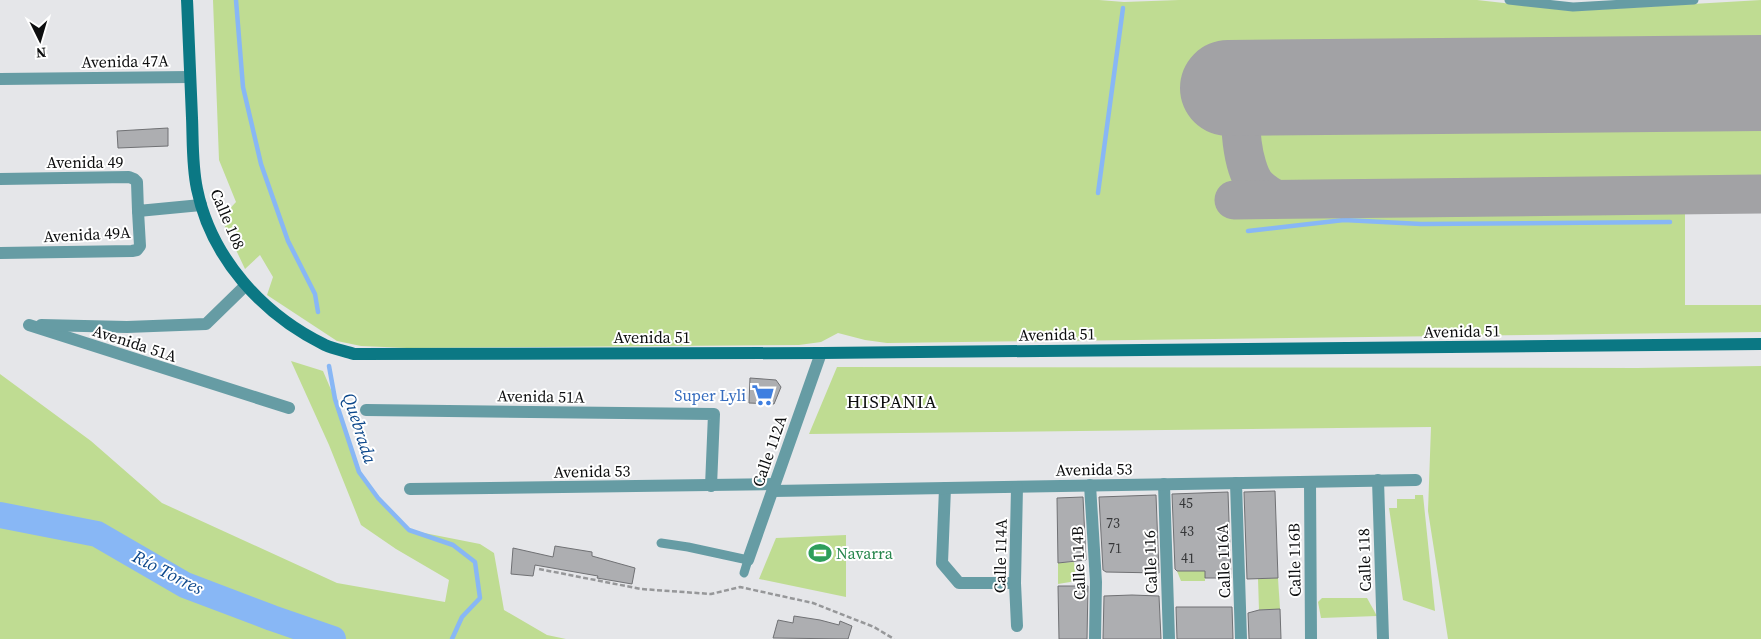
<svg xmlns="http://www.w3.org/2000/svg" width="1761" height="639" viewBox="0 0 1761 639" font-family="'Source Serif 4',serif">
<rect width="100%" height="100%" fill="#e5e6e9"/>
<g fill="#bfdc92">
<path d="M213,0h886l25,2 55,-2h298l96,11 188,-11v51l-541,4 1,50 23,82 -16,-2v25l457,-3v98h76v27l-874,11 -22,-3 -27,-7 -17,9 -22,3 -392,3 -46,-2 -24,-5 -70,-46 6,-18 -13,-22 -15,14 -24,-51 15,-16 -17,-42z"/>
<path d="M1761,112v70l-474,3 -14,-7 -11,-10 -10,-45 3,-7z"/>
<path d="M291,361l32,10 12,28 24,73 19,26 31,32 71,14 14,9 10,57 43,25 19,4h-566v-265l91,67 71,62 175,80 108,19 4,-22 -53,-31 -35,-24 -32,-80z"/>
<path d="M1761,366v273h-313l-20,-128 3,-84 -622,7 28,-67 800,1z"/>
<path d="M1415,495h8l12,116 -32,-11 -14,-92h8v-9h18z"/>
<path d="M846,535v62l-87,-18 17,-41z"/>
<path d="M1074,562l2,19 -18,3v-21z"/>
<path d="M1205,564v17h-24l-4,-10z"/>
<path d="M1278,578l2,31 -21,1 -1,-31z"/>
<path d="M1322,598h45l10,18 -56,2 -3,-16z"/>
</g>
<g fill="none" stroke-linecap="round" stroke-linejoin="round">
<g stroke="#88b7f5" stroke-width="4.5">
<path d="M236,0l7,87 18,77 27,77 27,53 3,18"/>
<path d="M1098,193l25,-185"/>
<path d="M1248,231l96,-11 77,4 249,-2"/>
<path d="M329,366l6,33 24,73 19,26 31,32 44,15 22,17 5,36 -18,19 -10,22"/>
</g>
<path stroke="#88b7f5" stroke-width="26" d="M0,515l97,19 88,51 87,33 61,21"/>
<g stroke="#a2a2a5" stroke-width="39">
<path d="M1275,199c-8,-5 -16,-9 -21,-17 -10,-15 -19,-63 -7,-77 7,-10 19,-13 29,-18"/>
<path d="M1234,200l527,-6"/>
</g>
<path stroke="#a2a2a5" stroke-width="96" d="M1228,88l533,-5"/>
</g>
<g fill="#adaeb1" stroke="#707174">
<path d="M168,128v18l-50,2 -1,-17z"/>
<path d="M750,378l26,2 5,7 -7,17 -25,-1z"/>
<path d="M1275,491l3,87 -31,1 -3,-87z"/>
<path d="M1228,492l3,86h-26v-7h-28l-2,-2 -3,-75z"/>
<path d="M1156,495l3,78 -53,-1 -3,-2 -4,-73z"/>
<path d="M1083,497l3,63 -28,3 -1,-65z"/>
<path d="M555,546l37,6v4l43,12 -3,16 -35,-6 1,-2 -63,-11 -2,11 -22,-2 2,-26 40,9z"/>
<path d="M1058,586h30l-1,53h-28z"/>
<path d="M1132,595l27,1 2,43h-58l1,-43z"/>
<path d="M1176,607h56l1,32h-56z"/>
<path d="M1280,609l1,30h-32l-1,-26 11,-3z"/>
<path d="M794,616l26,4 19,5 1,-4 12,5 -4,13 -75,-1 5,-18 15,3z"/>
</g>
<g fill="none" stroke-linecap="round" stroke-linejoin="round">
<path stroke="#969799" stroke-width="2.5" stroke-dasharray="5 2.5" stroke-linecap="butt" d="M539,569l102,20 70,5 29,-7 73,16 61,24 20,12"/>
<g stroke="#669ca4" stroke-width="9">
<path d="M1509,0l64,7 121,-7"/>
<path d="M661,543l27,4 60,13 -4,13"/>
</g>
<g stroke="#669ca4" stroke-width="12">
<path d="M0,79l190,-2"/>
<path d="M0,179l129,-2 5,2 3,3 1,29 63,-6"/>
<path d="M0,253l132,-2 5,-1 3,-4 -2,-35"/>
<path d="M29,325l260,83"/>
<path d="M41,325l86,2 79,-3 39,-38"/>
<path d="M366,410l348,4 -3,72"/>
<path d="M1378,480l5,159"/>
<path d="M1310,482l1,157"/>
<path d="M1236,483l5,156"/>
<path d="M1164,484l5,155"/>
<path d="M1090,485l6,97 -1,57"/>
<path d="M945,488l-3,75 17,20h56"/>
<path d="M410,489l364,-5"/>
<path d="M773,491l643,-11"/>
<path d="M748,560l73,-207"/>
<path d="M1017,626l-2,-43 2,-96"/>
</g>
<path stroke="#0b7884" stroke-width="12" d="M187,0c2,39 3,78 5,118 1,23 0,48 5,71 14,69 66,126 128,156 9,4 20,6 29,9l467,-1 940,-9"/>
</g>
<defs>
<symbol id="supermarket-bare" viewBox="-9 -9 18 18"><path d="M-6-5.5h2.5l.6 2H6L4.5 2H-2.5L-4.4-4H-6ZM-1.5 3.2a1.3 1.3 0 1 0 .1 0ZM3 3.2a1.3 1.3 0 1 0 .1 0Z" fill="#3f7fe0" stroke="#fff" stroke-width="2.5" paint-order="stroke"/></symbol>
<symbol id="stadium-bare" viewBox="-9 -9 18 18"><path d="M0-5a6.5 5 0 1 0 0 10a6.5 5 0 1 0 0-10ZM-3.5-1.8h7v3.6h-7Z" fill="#2e9e5b" stroke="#fff" stroke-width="2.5" paint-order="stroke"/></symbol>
</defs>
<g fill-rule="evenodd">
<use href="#supermarket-bare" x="747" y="379" width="32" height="32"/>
<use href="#stadium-bare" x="804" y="537" width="32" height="32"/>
</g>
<g text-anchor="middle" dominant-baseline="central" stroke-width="4" stroke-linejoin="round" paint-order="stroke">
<g font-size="14" fill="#353638">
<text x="1186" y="503">45</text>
<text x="1113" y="523">73</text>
<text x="1187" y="531">43</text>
<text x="1115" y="548">71</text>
<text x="1188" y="558">41</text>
</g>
<g font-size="16" fill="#0d0e0f" stroke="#fff">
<text transform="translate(125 61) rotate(-1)">Avenida 47A</text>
<text x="85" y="162">Avenida 49</text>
<text transform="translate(228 219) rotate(67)">Calle 108</text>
<text transform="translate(87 234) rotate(-3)">Avenida 49A</text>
<text transform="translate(1462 331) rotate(-1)">Avenida 51</text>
<text transform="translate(1057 334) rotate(-1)">Avenida 51</text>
<text x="652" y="337">Avenida 51</text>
<text transform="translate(135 343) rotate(18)">Avenida 51A</text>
<text transform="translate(541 396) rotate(1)">Avenida 51A</text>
<text transform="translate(769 451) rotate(-71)">Calle 112A</text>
<text transform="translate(1094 469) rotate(-1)">Avenida 53</text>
<text transform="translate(592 471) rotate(-1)">Avenida 53</text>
<text transform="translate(1000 556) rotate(-89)">Calle 114A</text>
<text transform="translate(1294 560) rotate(-91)">Calle 116B</text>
<text transform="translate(1364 560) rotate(-92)">Calle 118</text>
<text transform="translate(1223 561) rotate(-92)">Calle 116A</text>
<text transform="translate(1150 562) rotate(-92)">Calle 116</text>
<text transform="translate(1078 563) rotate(-92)">Calle 114B</text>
</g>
<g font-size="16" fill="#366cbe" stroke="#fff" text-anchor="end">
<text x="746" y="395">Super Lyli</text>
</g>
<g font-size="16" fill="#27864d" stroke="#fff" text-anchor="start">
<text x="836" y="553">Navarra</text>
</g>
<g font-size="18" letter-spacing="1" fill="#0d0e0f" stroke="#fff">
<text x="892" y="401">HISPANIA</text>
</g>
<g font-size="18" font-style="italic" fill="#0c478b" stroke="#fff">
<text transform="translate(360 428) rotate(72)">Quebrada</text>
<text transform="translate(168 572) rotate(27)">Río Torres</text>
</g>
</g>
<g transform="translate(40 40) rotate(175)" stroke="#ffffff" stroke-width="4" paint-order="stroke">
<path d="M0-4L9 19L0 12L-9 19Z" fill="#0d0e0f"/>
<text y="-8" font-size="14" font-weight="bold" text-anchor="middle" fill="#0d0e0f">N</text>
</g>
</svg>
